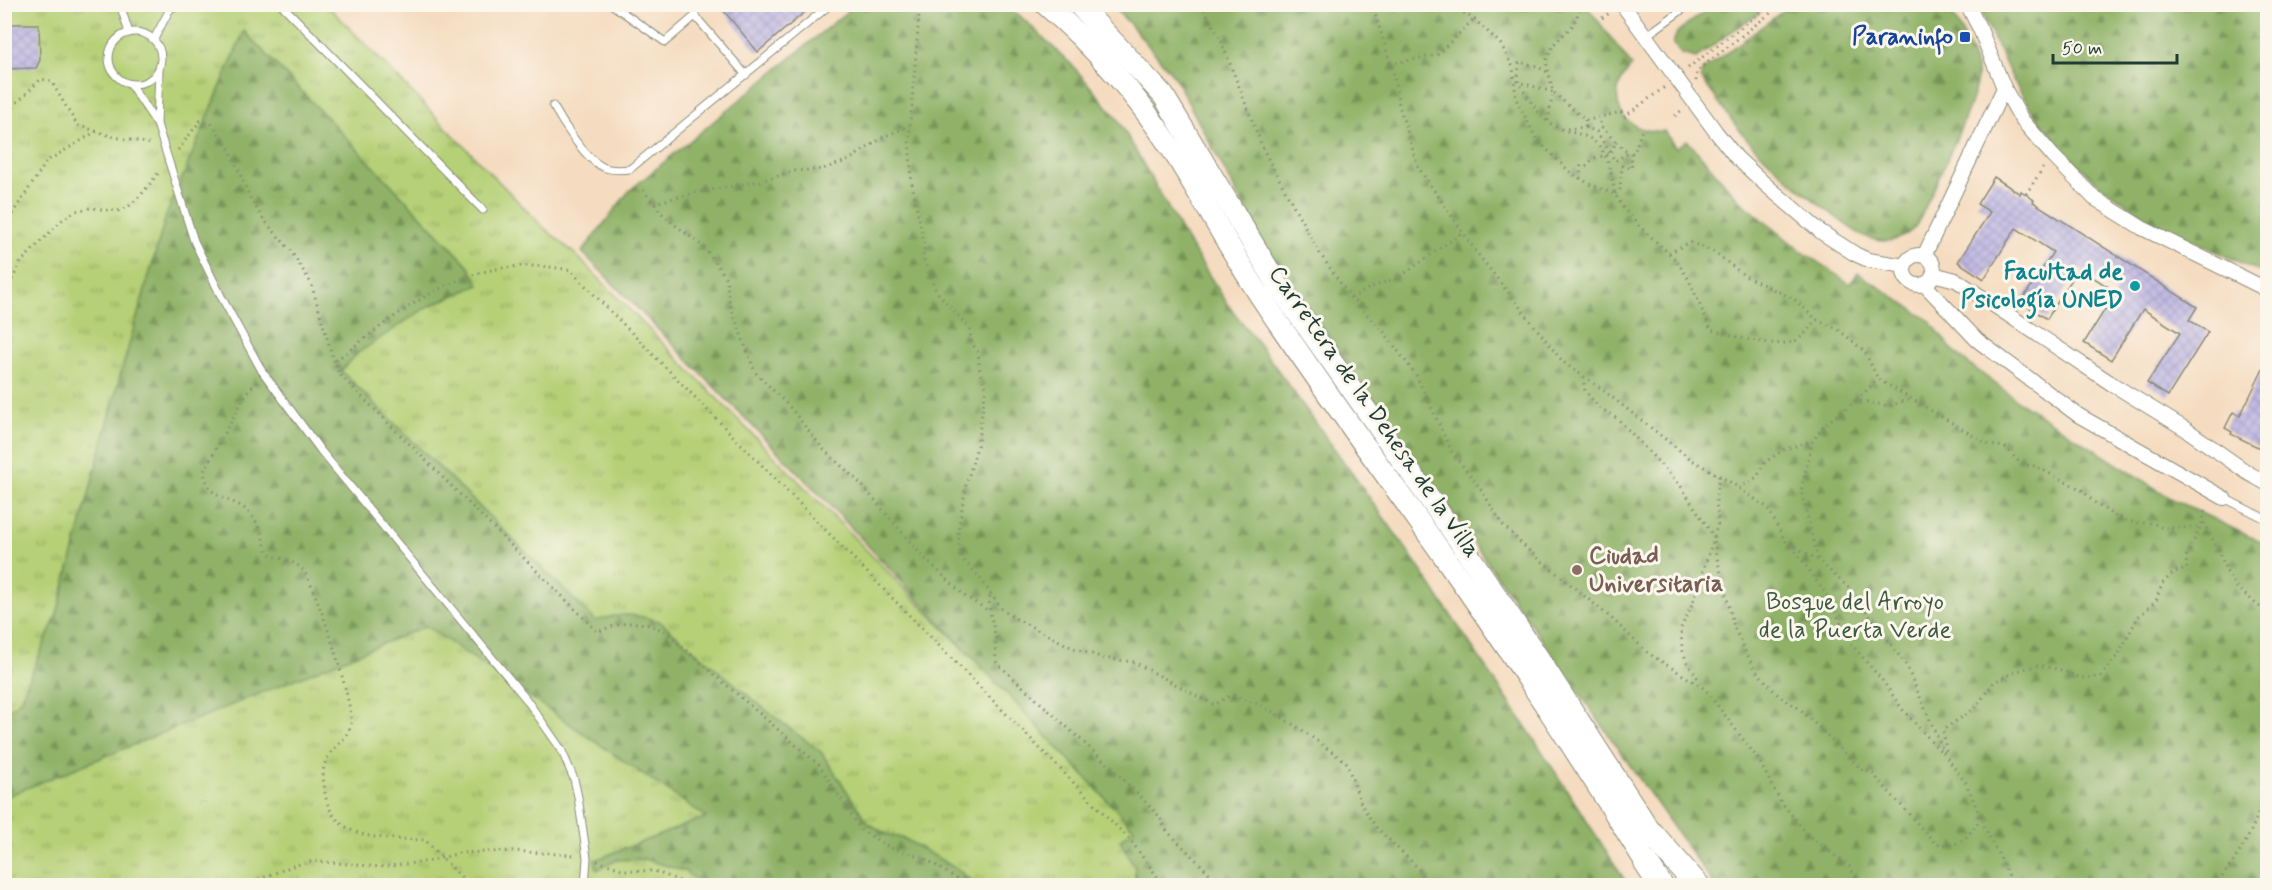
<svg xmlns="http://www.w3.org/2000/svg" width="2272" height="890" viewBox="0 0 2272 890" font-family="Mynerve,sans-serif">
<defs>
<pattern id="grass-tufts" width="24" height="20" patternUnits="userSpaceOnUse" patternTransform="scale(1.5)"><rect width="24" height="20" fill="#b5d076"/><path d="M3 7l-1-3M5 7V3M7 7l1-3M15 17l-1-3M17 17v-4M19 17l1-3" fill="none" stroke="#93aa62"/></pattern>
<pattern id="forest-firs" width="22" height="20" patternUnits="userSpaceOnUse" patternTransform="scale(1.5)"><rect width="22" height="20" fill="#90b267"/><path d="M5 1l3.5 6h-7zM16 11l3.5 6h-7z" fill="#759256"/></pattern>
<pattern id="building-cross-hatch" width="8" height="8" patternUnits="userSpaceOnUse" patternTransform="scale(1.5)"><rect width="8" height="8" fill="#b7afe3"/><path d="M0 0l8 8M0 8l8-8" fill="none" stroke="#9490b9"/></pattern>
</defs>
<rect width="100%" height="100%" fill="#fbf7ec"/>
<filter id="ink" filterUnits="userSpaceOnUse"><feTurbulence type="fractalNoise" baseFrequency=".0167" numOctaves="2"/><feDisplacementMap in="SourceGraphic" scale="12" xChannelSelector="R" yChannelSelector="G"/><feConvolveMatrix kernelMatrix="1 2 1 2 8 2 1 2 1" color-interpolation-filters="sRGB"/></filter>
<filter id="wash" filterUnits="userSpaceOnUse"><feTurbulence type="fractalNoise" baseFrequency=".008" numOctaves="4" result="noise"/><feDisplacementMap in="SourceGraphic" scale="24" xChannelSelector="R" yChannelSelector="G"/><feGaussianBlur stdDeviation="1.35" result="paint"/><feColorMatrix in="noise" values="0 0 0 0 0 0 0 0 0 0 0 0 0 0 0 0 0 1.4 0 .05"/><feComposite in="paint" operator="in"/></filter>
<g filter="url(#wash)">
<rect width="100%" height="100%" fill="#f5dcc0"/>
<path fill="url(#grass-tufts)" stroke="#6a8655" stroke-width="1.5" d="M5,4l322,1 215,221 33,28 621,631 -1191,1z"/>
<g fill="url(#forest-firs)" stroke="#58784e" stroke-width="1.5">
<path d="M1714,4l53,1 -10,10 -19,12 -42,31 -15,-4 -8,-11 4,-10z"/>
<path d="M855,5h149l13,8 55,52 45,53 66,116 45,71 31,39 148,206 127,189 94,146h-493v-17l-15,-28 14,-11 -310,-330 -242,-247 47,-61z"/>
<path d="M1111,5h475l46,61c-30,30 -11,69 32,65l12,17 11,-8 54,62 59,48 50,34 8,-11 72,48 20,26 15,14 56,42 151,96 95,46v340h-553l-449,-639 -91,-170 -44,-52z"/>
<path d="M1791,5h156c10,16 26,48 30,67 4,21 -47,123 -58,149 -10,16 -27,24 -47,18 -12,-3 -25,-13 -35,-21 -32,-24 -62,-49 -89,-78 -18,-20 -31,-41 -47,-62l1,-7z"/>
<path d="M1978,5h289v270l-118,-55 -54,-39 -29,-28 -31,-38 -22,-35z"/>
<path d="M244,31l224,234 11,20 -52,22 -69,46 -17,18 255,250c25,-9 38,-7 63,0l113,94 49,37 47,71 18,11 19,5 52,30 20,16h-273l-20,-14 -40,-12 -27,1 -20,10 -2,-10 111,-43 -280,-191 -421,171v-84l15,-13 37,-86 64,-241 45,-157z"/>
</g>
<g id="blocks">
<g fill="url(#building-cross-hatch)">
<path d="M718,4h96l-56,48z"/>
<path d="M4,24h35l1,36 -4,8 -32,1z"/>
<path d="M1994,177l26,17 1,-3 13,9 -1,2 164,105 -8,13 19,12 -40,64 -21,-13 33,-50 -37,-24 -32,51 -27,-17 32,-51 -37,-24 -32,51 -26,-17 32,-50 -37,-24 -32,51 -26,-17 32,-50 -13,-8z"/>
<path d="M2268,359v93l-37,-18 1,-2 -7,-4 8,-16 7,4z"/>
</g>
</g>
</g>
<g filter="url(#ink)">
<use href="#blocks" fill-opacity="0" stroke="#8a8c7a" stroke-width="1.5"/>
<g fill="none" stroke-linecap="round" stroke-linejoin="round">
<defs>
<g id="service">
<path d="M120,4l9,29"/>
<path d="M281,4l202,206"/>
<path d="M611,4l54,38 30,-26 51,59"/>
<circle cx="135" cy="58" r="26"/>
<path d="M1646,36l44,-32"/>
<path d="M154,39l16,-30 9,-5"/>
<path d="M130,84l27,40 37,117 28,57 40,73 59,80 205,248 35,50 13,30 4,18 9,61 -2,28"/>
<path d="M553,106c9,16 31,51 48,60 8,5 20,4 29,3l201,-165"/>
<path d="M157,124l2,-54"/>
<path d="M2224,498l44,22"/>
</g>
<g id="minor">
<path d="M1622,4l94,128 20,25 30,28 55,47 34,22 13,6 37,6"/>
<path d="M1967,4l13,25 24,59 18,32 31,36 41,42 48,30 126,62"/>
<circle cx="1919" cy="270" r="15"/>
<path d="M1924,256l80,-168"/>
<path d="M1933,274l23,6 156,104 75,46 61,43 20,11"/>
<path d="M1924,284l53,56 101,75 146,83"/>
</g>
<g id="primary">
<path d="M1045,4c49,42 93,93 128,147 33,52 61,107 96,158 56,83 116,164 174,246 71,100 138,203 203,308"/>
<path d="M1078,4l85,91 118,195 179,252 79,117 113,175"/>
</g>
<g id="motorway">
<path d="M1652,834l46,52"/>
<path d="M1646,863l15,23"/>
</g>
</defs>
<use href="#service" stroke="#8a8c7a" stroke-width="9"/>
<use href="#minor" stroke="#8a8c7a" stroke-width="16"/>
<use href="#primary" stroke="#8a8c7a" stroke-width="23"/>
<use href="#motorway" stroke="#8a8c7a" stroke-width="26"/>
<g stroke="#8a8c7a" stroke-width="3" stroke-dasharray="1.5 4.5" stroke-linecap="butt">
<path d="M920,4l-11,134 3,46 12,59 -1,15 13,33 34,38 1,13 7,10 2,22 6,13 -9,60 -11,38 -8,46 3,27 15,15 25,35 12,9 60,31 31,10 30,4 80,43 17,-10 32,11 39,24 44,32 16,44 14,21 42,41 11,18"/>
<path d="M1201,4l19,34 44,113 54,100 33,47 33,34 32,43 36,77 28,36 23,37 24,24 83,68 38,36 57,36 53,70 23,43 27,33 41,31 12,20"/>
<path d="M1372,4l21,67 6,34 19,62 59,86 86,109 36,25 93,73 38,22 38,26 17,33 33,19 33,30 55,75 40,92"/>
<path d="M1448,4l26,15 26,24 13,24 3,32 21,41 33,32 21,13 24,9 8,14 15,17 38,35 13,20 22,50c21,5 72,22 89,8 7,-5 10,-13 17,-18l21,9 27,23 13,27 111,66 16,2 17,18 13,1 47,24 12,12 22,15 20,6h17l10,5 37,-1"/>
<path d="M1583,4l-11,22 -18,18 -8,17 7,31 32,28h4l32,-8 3,5 42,-31"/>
<path d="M1602,18l8,-5"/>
<path d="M1390,64l47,-9 37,-36"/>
<path d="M1688,68l84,-64"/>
<path d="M1514,76c9,13 19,31 30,42 8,9 23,13 34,16 29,6 33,36 37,60"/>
<path d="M1696,81l1,-10 85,-67"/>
<path d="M4,115l37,-36 10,2 26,44 37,12 38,7"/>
<path d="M1675,116l8,-7"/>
<path d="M1548,121l5,-29 -35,-10 1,-20 17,4 13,7"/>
<path d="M1585,127l12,5 18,29 13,-8h6l8,-23"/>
<path d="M1567,129l18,-2v-7"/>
<path d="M1616,142l12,11"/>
<path d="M178,150l22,-29 11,2 19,27 21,50 13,20 27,31 20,32 24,82"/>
<path d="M1580,179l1,-13h5l8,-8c15,-4 15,0 22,-16l-16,-16v-8"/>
<path d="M643,190l22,27 40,31 21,30 4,27 25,67 34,34 34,43 37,34 62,73 43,40 24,15"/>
<path d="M1615,194l5,-5 2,-23 10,2 -1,-15"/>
<path d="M2026,194l17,-26"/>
<path d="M654,203l44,-11 63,-11 34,-10 28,-2 26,-9 36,-24 25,-10"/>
<path d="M4,223l9,-10 34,-52 50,-30"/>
<path d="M1669,253l21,-11 24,10 31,24 49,23 23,21"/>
<path d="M4,296l17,-34 42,-43 13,-8 14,-3 28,3 10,-4 13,-12 19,-24"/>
<path d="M1351,298l19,-10 31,-12 62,-44"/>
<path d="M1583,377l2,14 15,17 18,11 62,66 34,52 -21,65 -12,26 1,21 5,13 16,24"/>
<path d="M257,382l-10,10 -43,79c5,35 31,23 48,45 9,10 11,27 17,38 12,6 23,5 33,15 13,13 52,135 49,155 -3,16 -19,23 -25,37 -5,10 -2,21 -1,32 8,50 61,45 100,47l45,46"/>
<path d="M1857,400l21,-21"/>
<path d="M1719,476l-3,23 2,24 -4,14 2,17 18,73 10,22 13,23 21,23 22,14 61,60 12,5 62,69c27,6 30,-5 46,-24"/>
<path d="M1739,488l18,-11 8,-15 20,-13 25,-7"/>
<path d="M2205,511l-2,10 16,30 7,19 10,17 32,27"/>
<path d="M1792,546l37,53 23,46 30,35 21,30 40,44"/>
<path d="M1818,559l-17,-68 11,-49 12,-17 33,-25 31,6 23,-7"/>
<path d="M990,596c-2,16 2,23 5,38 2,10 -1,19 2,29l121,111 41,42 8,15 55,55"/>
<path d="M1946,751l-3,-21 31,-21 20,-27 23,-11 21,-6 23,5 20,8 19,-1 18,-22 20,-38 18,-16 6,-17 12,-12 13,-3 -1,-12 17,-36"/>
<path d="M1947,758l19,25 19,45 29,58"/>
<path d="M597,861l28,9 29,1 39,15"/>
<path d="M242,886l53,-21 20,-4 66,6 50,-6 28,-8 53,-2 63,4"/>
<path d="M967,886l-44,-29 -32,-9 -30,-18 -42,-65 -155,-134c-23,-12 -43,-10 -66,1l-260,-259 -2,-13c75,-56 133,-109 234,-90l561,571 33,45"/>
<path d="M2214,886c22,-24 51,-69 48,-103l6,-7"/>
</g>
<use href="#service" stroke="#fff" stroke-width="7"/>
<use href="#minor" stroke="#fff" stroke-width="14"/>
<use href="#primary" stroke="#fff" stroke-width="21"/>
<use href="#motorway" stroke="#fff" stroke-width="24"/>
</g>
</g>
<rect fill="#1a4fb4" stroke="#fbf7ec" stroke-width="2" x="1959" y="31" width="12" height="12" rx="3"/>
<circle fill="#0f9aa8" stroke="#fbf7ec" stroke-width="2" cx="2135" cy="286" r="6"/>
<circle fill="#8d6e63" stroke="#fbf7ec" stroke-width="2" cx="1577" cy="570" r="6"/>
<g text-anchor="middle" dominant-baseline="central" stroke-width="6" stroke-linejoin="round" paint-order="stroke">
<g font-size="24" font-weight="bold" fill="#164399" stroke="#fbf7ec" text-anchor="end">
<text x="1953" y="37">Paraninfo</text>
</g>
<g font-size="24" font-weight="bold" fill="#0d838f" stroke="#fbf7ec" text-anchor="end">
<text x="2123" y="272">Facultad de<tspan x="2123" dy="28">Psicología UNED</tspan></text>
</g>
<g font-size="24" fill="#1f3d34" stroke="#fbf7ec">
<text transform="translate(1374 412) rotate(55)">Carretera de la Dehesa de la Villa</text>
</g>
<g font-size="24" font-weight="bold" fill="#785e54" stroke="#fbf7ec" text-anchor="start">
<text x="1589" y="556">Ciudad<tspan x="1589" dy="28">Universitaria</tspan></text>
</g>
<g font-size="24" fill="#3d5a41" stroke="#fbf7ec">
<text x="1855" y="602">Bosque del Arroyo<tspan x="1855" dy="28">de la Puerta Verde</tspan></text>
</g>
</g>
<rect width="2272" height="890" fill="none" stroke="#fbf7ec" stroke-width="24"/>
<path d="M2053 54v9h124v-9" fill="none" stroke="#1f3d34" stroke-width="3"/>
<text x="2062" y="54" font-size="18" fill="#1f3d34" stroke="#fbf7ec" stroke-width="4.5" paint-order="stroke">50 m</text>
</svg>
